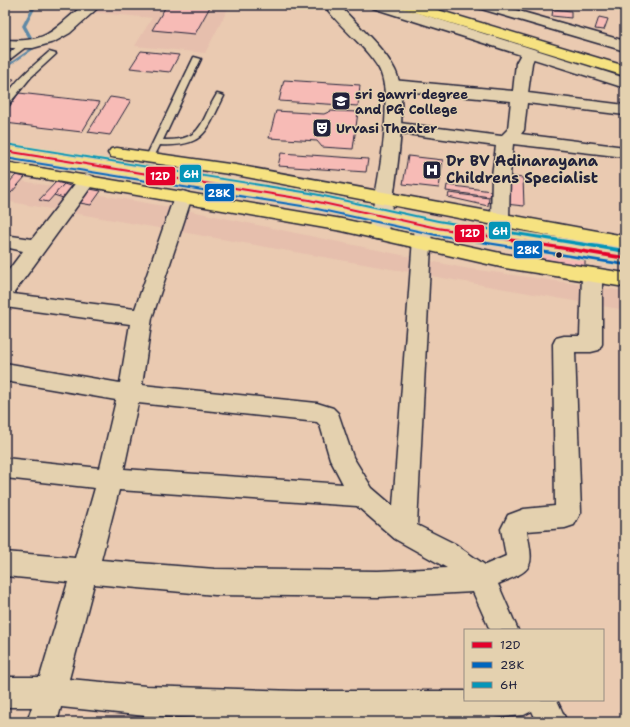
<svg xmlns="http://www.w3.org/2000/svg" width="630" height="727" viewBox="0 0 630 727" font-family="'Shantell Sans',sans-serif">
<rect width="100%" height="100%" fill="#eacab1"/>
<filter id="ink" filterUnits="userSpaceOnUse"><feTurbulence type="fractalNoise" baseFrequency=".025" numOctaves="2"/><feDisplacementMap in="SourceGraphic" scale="8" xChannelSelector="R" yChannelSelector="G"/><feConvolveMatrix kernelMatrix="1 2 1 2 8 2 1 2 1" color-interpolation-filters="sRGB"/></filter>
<g filter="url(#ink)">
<g fill="#e6bfad">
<path d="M101,5h129l-25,48 -70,-7 17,-28 -63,-6z"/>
<path d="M5,178l181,32 278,58 161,23v19l-620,-109z"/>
</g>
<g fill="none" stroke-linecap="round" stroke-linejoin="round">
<path fill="#6189a6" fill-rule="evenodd" d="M33,5h4l-11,21 6,11 2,12 -29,20v-3l25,-17 -2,-12 -6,-11z"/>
</g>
<g fill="#f7bbb6" stroke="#22223b">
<path d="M133,5h78l-16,29 -43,-4 13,-22z"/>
<path d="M553,9l18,2v7l-19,-2z"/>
<path d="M599,17l9,2 -4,11 -9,-1z"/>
<path d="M141,51l38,4 -9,17 -40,-4z"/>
<path d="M5,78l9,1 -9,11z"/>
<path d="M284,80l76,5 -2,21 -79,-5z"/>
<path d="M19,93l81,9 -18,30 -77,-9v-10z"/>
<path d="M110,97l21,3 -21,35 -22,-3z"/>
<path d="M276,111l48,3 7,-3 27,1 -5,37 -31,-2 -5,-6 -48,-3z"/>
<path d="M281,153l87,6 -2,13 -88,-6z"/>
<path d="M408,156l35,4 -4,28 -36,-4z"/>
<path d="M170,163l44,8 -4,5 -44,-7z"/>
<path d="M16,175l9,2 -14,16 -6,-2v-4z"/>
<path d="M505,176l18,2 1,28 -19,-2z"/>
<path d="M56,182l8,2 -16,18 -9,-2z"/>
<path d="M64,184l9,3 -10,11 -9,-3z"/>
<path d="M447,185l44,6 -1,6 -44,-6z"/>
<path d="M90,189l11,2 -10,14 -11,-2z"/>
<path d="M449,193l40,5 -1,8 -40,-9z"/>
<path d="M533,251l52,9v7l-54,-10z"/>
</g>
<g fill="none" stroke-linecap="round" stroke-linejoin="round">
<defs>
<g id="service">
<path d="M20,44l7,2 -22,17v-6z"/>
<path d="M49,52l7,2 -25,23 -23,28h-3c0,-18 31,-41 44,-53z"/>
<path d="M194,57l7,2 -38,81c41,1 36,-17 54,-46l7,2c-18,36 -19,51 -64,49l-7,14h-6l-1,-2z"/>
</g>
<g id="minor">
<path d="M84,5h17l-31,28 -16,9 -21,6h-28v-8c46,3 47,-11 79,-35z"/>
<path d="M528,48l5,2 3,3 -4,10 -4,30 97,12v10l-98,-12 -3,27 -3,4 104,13v10l-112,-13 -3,31 -1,45 -2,4 -7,2 -7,-2 -2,-4 1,-45 4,-29 -104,-14 -6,-1 -2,-4 2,-4 6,-1 109,14 7,-7 3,-28 -119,-11 -6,-2 -2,-3 2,-3 6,-2 121,11 3,-28 7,-13z"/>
<path d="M87,174l6,2 3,4 -83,114 122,15 39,-112 3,-4 6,-2 6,2 3,4 -40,121 -10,67 175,18 16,5 5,5 15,44 19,31 21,18 21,-281 2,-4 7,-2 7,2 2,4 -15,300 38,19 30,21 21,-9 -5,-27 7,-14 16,-6 31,-3 -2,-162 3,-6 8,-2h16l2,-61 3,-5 7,-2 7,2 3,5v69l-3,6 -8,2h-16l6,160 -7,13 -9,3 -38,3c7,38 7,38 -29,53l20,46h-28l-17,-38 -95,5 -163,-2 -121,-11 -25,95 77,7 150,5h169v9h92l10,22h-30l-5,-11 -8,4 -61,6h-167l-150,-5 -85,-9 -4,15h-30l5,-15h-27v-30h35l28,-95 -63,-6v-24l70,6 20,-70 -90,-10v-20l95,10 16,-68 -111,-19v-18l115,20 10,-59 -125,-17v-32l18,-24 -18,-4v-12l27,4 49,-63zM138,403l179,19 3,3 10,34 13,25 -219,-15zM119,490l238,16 38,33 52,29 -69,3 -163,-2 -114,-9z"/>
</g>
<g id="tertiary">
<path d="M324,5h15c16,18 45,43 56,65 16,31 -2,126 -7,163l-3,5 -7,1 -7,-1 -3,-5c7,-36 29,-136 10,-166 -14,-23 -39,-40 -54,-62z"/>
<path d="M371,5h22l232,73v10l-252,-80z"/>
<path d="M476,5h22l127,36v10l-147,-43z"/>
</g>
<g id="primary">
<path d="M399,5h22l204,61v10l-224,-68z"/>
<path d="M5,146l304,48 128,28 188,29v14l-188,-31 -128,-28 -304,-50z"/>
<path d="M117,148l119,17 383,70 6,2v10l-6,2 -383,-74 -125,-18 -3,-4 3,-4z"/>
<path d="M5,162l337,57 163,35 120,19v14l-120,-19 -163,-37 -337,-59z"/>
</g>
</defs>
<use href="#service" stroke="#22223b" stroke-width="3"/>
<use href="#minor" stroke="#22223b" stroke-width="3"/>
<use href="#tertiary" stroke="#22223b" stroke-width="3"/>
<use href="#primary" stroke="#22223b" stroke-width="3"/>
<use href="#service" fill="#e4d1af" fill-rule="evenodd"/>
<use href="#minor" fill="#e4d1af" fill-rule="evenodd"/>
<use href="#tertiary" fill="#e4d1af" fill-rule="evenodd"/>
<use href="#primary" fill="#f6e281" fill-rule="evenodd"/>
<defs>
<path id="bus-1" d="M5,150l304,49 128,28 188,29v4l-188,-31 -128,-28 -304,-49z"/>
<path id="bus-2" d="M5,157l303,49 128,28 188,29 1,1v2l-189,-30 -128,-28 -303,-49z"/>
<path id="bus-3" d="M5,143l305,49 128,28 187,29v4l-187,-31 -128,-28 -304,-49h-1z"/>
</defs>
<use href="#bus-1" stroke="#e4d1af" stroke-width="3"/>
<use href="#bus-2" stroke="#e4d1af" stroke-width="3"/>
<use href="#bus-3" stroke="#e4d1af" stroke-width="3"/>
<use href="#bus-1" fill="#e4002b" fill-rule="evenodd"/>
<use href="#bus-2" fill="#0065bd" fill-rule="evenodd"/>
<use href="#bus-3" fill="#0595b8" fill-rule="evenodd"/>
</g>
</g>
<defs>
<symbol id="university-square" viewBox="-11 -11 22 22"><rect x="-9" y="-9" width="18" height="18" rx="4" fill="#22223b" stroke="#e4d1af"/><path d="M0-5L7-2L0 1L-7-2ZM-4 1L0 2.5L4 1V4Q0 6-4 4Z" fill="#fff"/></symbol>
<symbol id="theatre-square" viewBox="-11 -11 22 22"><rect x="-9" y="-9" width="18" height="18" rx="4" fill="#22223b" stroke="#e4d1af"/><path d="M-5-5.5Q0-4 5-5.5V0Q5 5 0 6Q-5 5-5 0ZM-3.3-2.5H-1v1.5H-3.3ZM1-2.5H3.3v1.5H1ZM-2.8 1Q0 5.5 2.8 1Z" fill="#fff"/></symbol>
<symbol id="hospital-square" viewBox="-11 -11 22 22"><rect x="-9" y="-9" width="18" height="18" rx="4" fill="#22223b" stroke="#e4d1af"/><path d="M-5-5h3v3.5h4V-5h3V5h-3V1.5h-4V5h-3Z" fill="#fff"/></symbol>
</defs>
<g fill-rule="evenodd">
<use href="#university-square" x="330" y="90" width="22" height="22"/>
<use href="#theatre-square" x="311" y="117" width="22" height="22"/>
<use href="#hospital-square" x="421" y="159" width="22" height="22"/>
</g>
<circle fill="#22223b" stroke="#e4d1af" stroke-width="1.5" cx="559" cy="255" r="3.5"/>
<g text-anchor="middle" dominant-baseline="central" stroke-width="3" stroke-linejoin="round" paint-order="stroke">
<g font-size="13" font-weight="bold" fill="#22223b" stroke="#e4d1af" text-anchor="start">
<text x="355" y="94">sri gawri degree<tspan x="355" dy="15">and PG College</tspan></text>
<text x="336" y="128">Urvasi Theater</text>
</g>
<g font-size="15" font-weight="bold" fill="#22223b" stroke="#e4d1af" text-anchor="start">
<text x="446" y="161">Dr BV Adinarayana<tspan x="446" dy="17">Childrens Specialist</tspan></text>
</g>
</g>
<g stroke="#e4d1af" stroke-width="1.5">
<rect x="179" y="164" width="23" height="19" rx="4" fill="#0595b8"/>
<rect x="145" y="166" width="31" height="20" rx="4" fill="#e4002b"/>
<rect x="204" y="183" width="31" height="19" rx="4" fill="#0065bd"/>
<rect x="488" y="221" width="23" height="19" rx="4" fill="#0595b8"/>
<rect x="454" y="224" width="31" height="19" rx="4" fill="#e4002b"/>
<rect x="513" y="240" width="30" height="19" rx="4" fill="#0065bd"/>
</g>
<g font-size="11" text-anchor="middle" font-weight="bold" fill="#fff">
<text x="191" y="178">6H</text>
<text x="160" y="180">12D</text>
<text x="219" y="197">28K</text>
<text x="500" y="235">6H</text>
<text x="470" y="237">12D</text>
<text x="528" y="254">28K</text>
</g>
<rect width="630" height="727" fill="none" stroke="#e4d1af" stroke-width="20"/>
<rect x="10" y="10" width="610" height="707" fill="none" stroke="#22223b" stroke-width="1.5" filter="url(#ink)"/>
<rect x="464" y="629" width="140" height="72" fill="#e4d1af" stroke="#968b81"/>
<rect x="472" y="642" width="20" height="6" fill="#e4002b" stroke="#968b81"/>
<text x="500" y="649" font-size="12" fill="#22223b">12D</text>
<rect x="472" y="662" width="20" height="6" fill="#0065bd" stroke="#968b81"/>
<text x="500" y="669" font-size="12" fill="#22223b">28K</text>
<rect x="472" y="682" width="20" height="6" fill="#0595b8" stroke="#968b81"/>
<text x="500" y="689" font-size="12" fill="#22223b">6H</text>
</svg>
